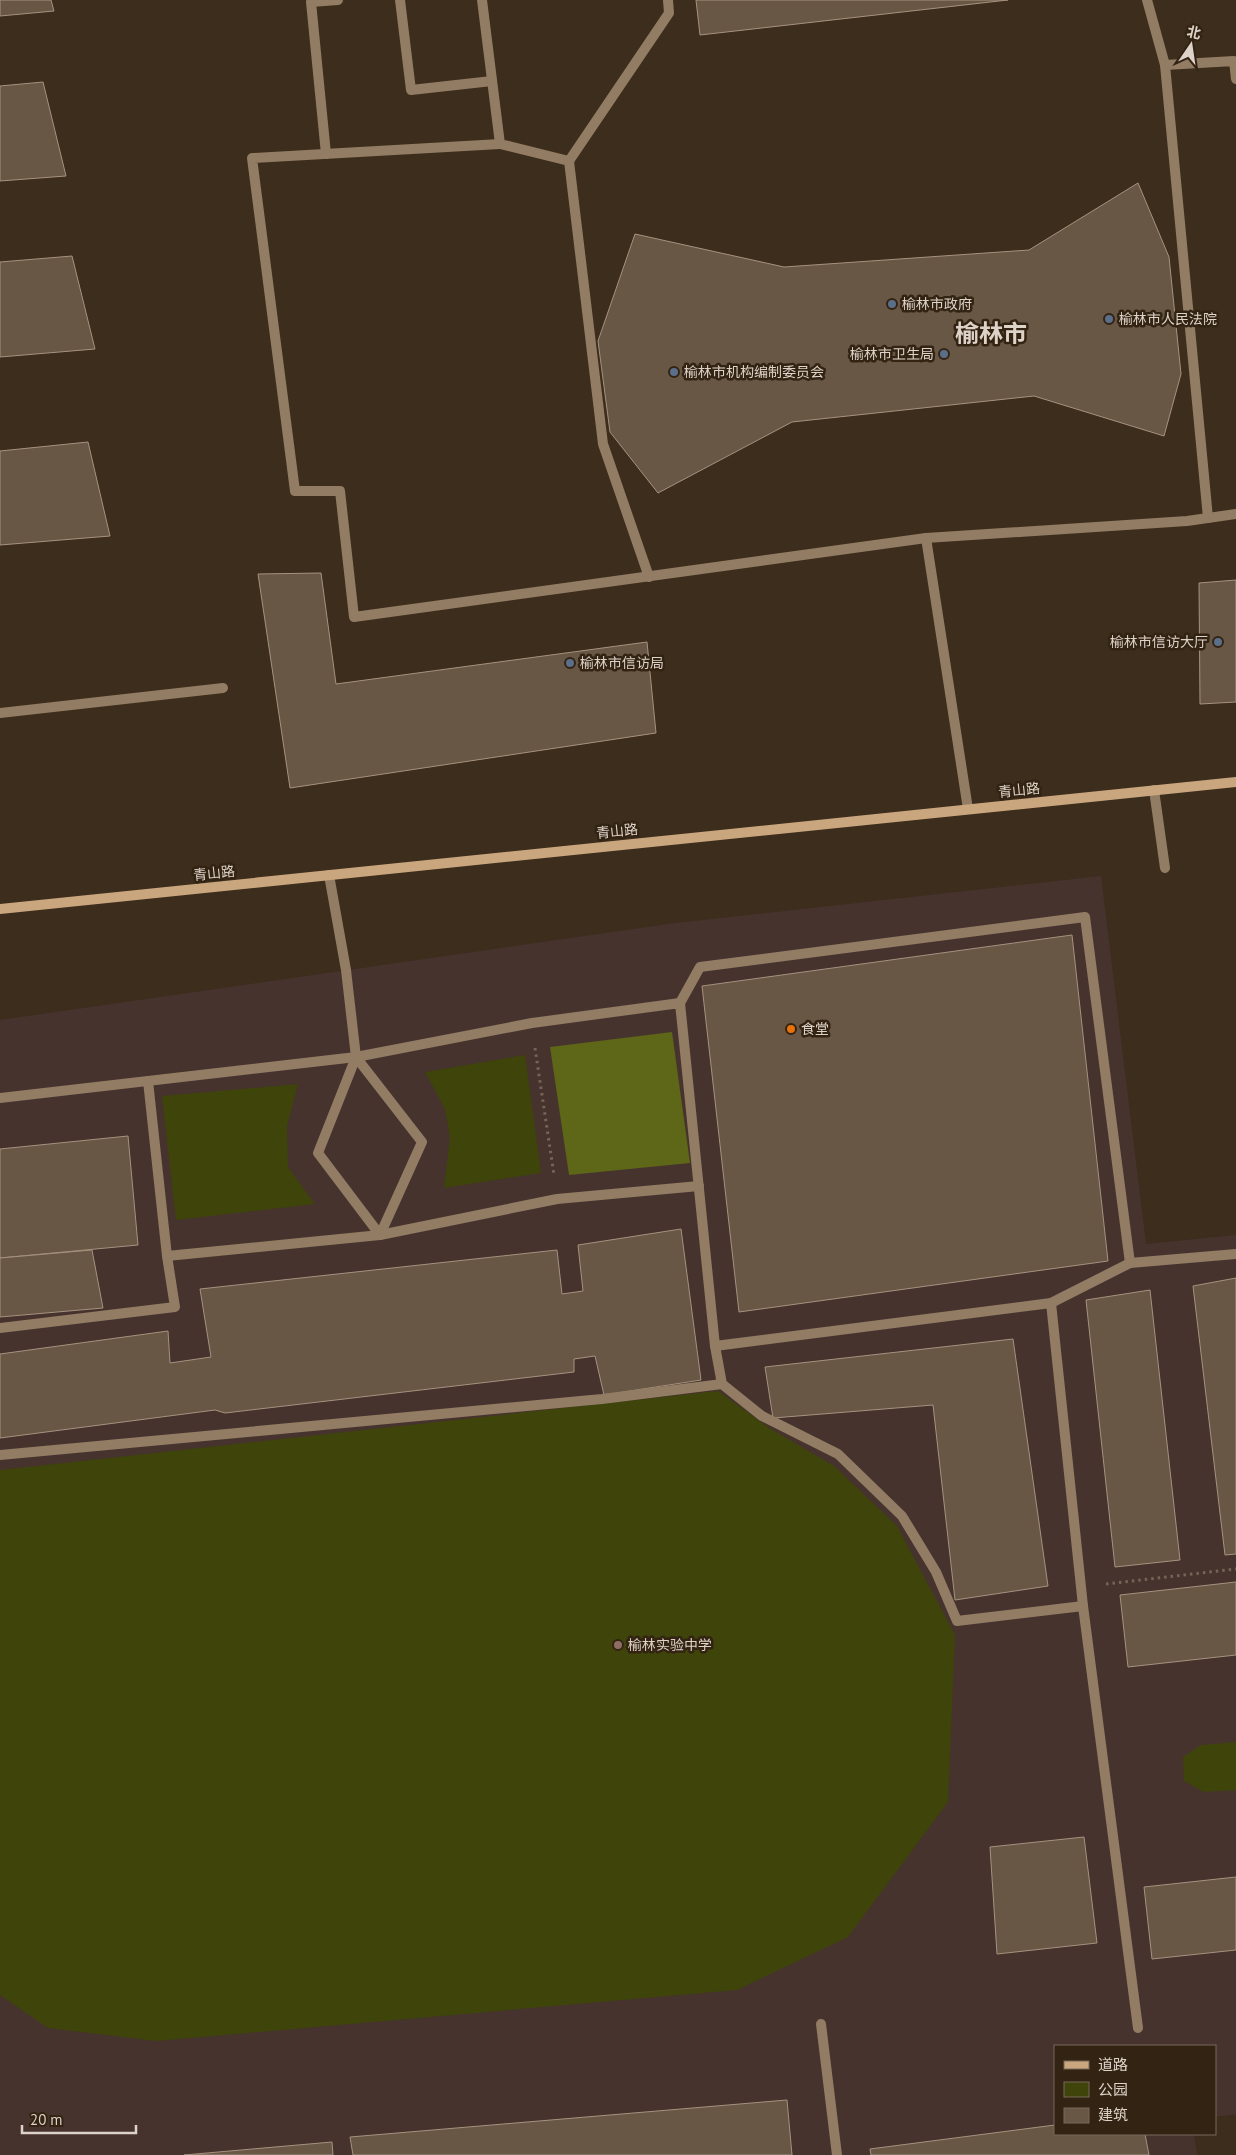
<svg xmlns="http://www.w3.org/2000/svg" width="1236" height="2155" viewBox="0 0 1236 2155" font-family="'PT Sans','Noto Sans SC',sans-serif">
<rect width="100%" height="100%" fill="#3d2d1c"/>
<path fill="#46332e" d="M1101,876l45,368 90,-9v879l-21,3v-71h-160v88h139l3,21h-1197v-1135l676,-97z"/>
<g fill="#3e440a">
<path d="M525,1055l16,118 -97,15 6,-50 -5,-29 -20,-37z"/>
<path d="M298,1084l-11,42 1,41 27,37 -139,16 -14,-124z"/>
<path d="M718,1391l51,37 65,38 63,60 58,109 -7,167 -100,135 -111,53 -581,51 -108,-13 -48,-33v-525z"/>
<path d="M1236,1742v48l-32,2 -20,-11 -1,-24 18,-12z"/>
</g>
<path fill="#5e6618" d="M672,1032l18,131 -121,12 -19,-128z"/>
<g fill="#685744" stroke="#a6927f">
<path d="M0,0h51l3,11 -54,5z"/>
<path d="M696,0h312l-308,35z"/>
<path d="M43,82l23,94 -66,5v-95z"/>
<path d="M1138,183l31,74 12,117 -17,62 -130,-40 -242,26 -134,71 -48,-61 -12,-91 37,-107 149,33 245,-17z"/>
<path d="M72,256l23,93 -95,8v-95z"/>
<path d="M88,442l22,94 -110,9v-94z"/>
<path d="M321,573l15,111 311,-42 9,91 -366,55 -32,-214z"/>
<path d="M1236,580v122l-36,2 -1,-121z"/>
<path d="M1072,935l36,326 -369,51 -37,-326z"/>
<path d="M128,1136l10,109 -138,13v-109z"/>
<path d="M681,1229l20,151 -97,15 -9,-39 -21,3v13l-349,41 -10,-3 -215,28v-84l168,-23 2,32 41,-6 -11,-68 357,-39 5,44 21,-3 -5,-46z"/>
<path d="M92,1250l11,58 -103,9v-59z"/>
<path d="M1236,1278v276l-11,1 -32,-269z"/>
<path d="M1150,1290l30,270 -65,7 -29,-267z"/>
<path d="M1013,1339l35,247 -93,14 -22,-195 -160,13 -8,-51z"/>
<path d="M1236,1582v73l-108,12 -8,-72z"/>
<path d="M1084,1837l13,106 -100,11 -7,-107z"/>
<path d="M1236,1877v73l-84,9 -8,-72z"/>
<path d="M787,2100l5,55h-439l-3,-18z"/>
<path d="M1055,2125v9h90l4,21h-278l-1,-6z"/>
<path d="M332,2142l1,13h-149z"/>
</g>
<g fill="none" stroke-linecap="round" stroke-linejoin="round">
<g stroke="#746557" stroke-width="3" stroke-dasharray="2.5 4" stroke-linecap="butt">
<path d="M535,1048l19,127"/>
<path d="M1106,1584l130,-15"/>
</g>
<g stroke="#927c64" stroke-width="10">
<path d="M400,0l11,90 81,-9"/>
<path d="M482,0l18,144 69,17 34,283 46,133"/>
<path d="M1147,0l18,65"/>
<path d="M500,144l-248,14 43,333h45l14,126 572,-79 261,-17 49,-7"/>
<path d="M326,154l-15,-152 27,-2"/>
<path d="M569,161l100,-148 -1,-13"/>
<path d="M1208,518l-43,-453 69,-4 2,18"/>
<path d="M926,538l42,271"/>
<path d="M1154,790l11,78"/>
<path d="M329,875l17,95 10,87 -38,96 62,82 42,-93 -66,-85"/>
<path d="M680,1003l20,-36 385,-50 45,346"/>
<path d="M148,1081l19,175"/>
<path d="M0,1098l356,-41 176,-34 148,-20 35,343 7,38 40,32 76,38 64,62 34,56 21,49 126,-15"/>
<path d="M1051,1303l79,-40 106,-9"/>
<path d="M0,1328l175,-21 -8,-51 213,-21 177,-36 142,-13"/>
<path d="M715,1346l336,-43 32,303 55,422"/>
<path d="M0,1455l602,-56 120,-15"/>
<path d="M821,2024l16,131"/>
</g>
<path stroke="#927c64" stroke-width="10" d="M0,713l223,-25"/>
<path stroke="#caa67f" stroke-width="10" d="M0,909l1236,-127"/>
</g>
<g fill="#5c6f8a" stroke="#332312" stroke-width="2">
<circle cx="892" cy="304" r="5"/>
<circle cx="1109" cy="319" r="5"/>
<circle cx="944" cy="354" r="5"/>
<circle cx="674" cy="372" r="5"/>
<circle cx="1218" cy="642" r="5"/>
<circle cx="570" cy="663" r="5"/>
</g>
<circle fill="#e8710a" stroke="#332312" stroke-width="2" cx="791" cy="1029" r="5"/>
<circle fill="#8d6e63" stroke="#332312" stroke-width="2" cx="618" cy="1645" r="5"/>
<g text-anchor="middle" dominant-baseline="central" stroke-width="5" stroke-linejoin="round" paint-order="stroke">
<g font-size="14" fill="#ded3c9" stroke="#332312" text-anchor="start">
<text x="902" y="304">榆林市政府</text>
<text x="1119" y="319">榆林市人民法院</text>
<text x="934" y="354" text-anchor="end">榆林市卫生局</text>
<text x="684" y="372">榆林市机构编制委员会</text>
<text x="1208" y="642" text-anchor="end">榆林市信访大厅</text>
<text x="580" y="663">榆林市信访局</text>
<text x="801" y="1029">食堂</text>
<text x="628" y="1645">榆林实验中学</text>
</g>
<g font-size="14" fill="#ded3c9" stroke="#332312">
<text transform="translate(1019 790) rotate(-6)">青山路</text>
<text transform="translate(617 831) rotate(-6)">青山路</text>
<text transform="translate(214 873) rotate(-6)">青山路</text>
</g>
<g font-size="24" font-weight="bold" fill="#ded3c9" stroke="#332312">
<text x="991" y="333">榆林市</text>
</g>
</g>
<rect x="1054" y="2045" width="162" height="90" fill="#332312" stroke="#77695b"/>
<rect x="1064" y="2061" width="25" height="8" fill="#caa67f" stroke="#77695b"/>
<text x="1098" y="2070" font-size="15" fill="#ded3c9">道路</text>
<rect x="1064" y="2082" width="25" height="15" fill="#3e440a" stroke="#77695b"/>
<text x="1098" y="2095" font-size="15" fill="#ded3c9">公园</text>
<rect x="1064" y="2108" width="25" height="15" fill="#685744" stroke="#77695b"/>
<text x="1098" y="2120" font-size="15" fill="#ded3c9">建筑</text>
<g transform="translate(1191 45) rotate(13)" stroke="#332312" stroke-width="4" paint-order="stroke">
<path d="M0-4L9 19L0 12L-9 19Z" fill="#ded3c9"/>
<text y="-8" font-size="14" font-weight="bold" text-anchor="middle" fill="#ded3c9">北</text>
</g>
<path d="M22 2125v8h114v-8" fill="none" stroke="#ded3c9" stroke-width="2.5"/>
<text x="30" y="2125" font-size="15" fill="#ded3c9" stroke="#332312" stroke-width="4" paint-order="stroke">20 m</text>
</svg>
